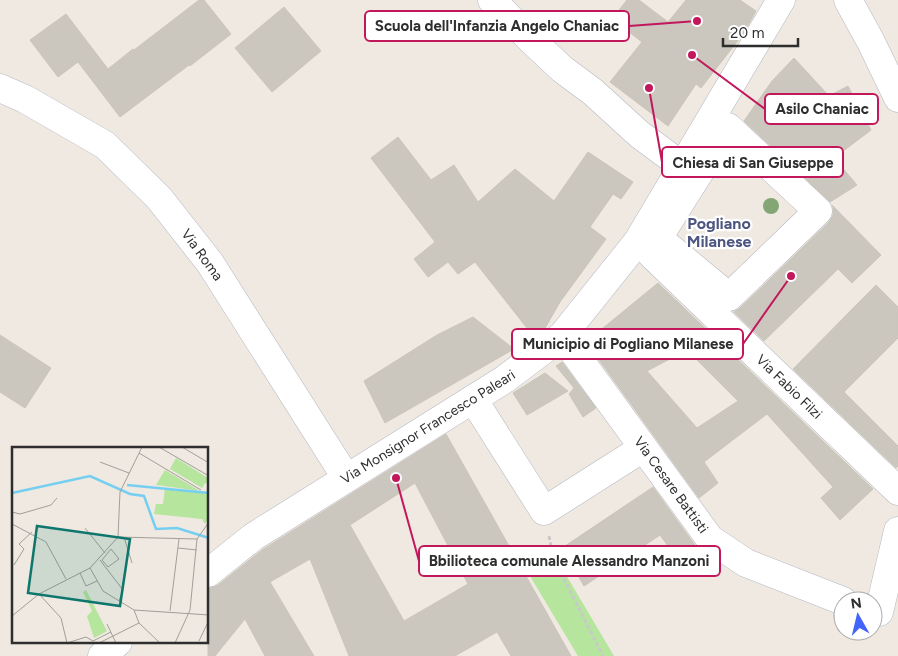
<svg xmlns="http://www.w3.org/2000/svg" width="898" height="656" viewBox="0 0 898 656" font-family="Figtree,sans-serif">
<rect width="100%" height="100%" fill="#efe9e1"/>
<path fill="#b6e59e" d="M553,553l61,103h-36l-51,-85z"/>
<g fill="#cbc7bf" stroke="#cbc5ba" fill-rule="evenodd">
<path d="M199,0h5l27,34 -41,32 -1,-1 -69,52 -42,-55 -20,15 -28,-37 36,-26 42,55 25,-20 1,1z"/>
<path d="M627,0h12l29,22 18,-22h54l16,11 -13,23 -42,54 -5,-4 -28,42 -58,-44 32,-40 -30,-23z"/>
<path d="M284,7l37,44 -49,41 -37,-44z"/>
<path d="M794,58l35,38 19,-10 23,44 -37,28 23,27 -27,17 -86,-81 28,-40z"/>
<path d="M398,137l33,43 23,-15 24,37 37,-33 39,32 34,-49 45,30 -12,17 -8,-5 -23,33 16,12 -46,63 -16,28 -7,6 -3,1 -59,-75 -17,12 -10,-12 -20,15 -14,-18 21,-17 -64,-84z"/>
<path d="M832,205l49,50 -29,28 -14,-14 -74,72 -30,-29 6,-4 89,-86 4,-7v-8z"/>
<path d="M658,283l215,206 -33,31 -19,-22 12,-11 -66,-73 -63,48 14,21 -19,15 -113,-156zM687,350l51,51 -41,27 -50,-57z"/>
<path d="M876,285l22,22v31l-54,54 54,54v20l-2,2 -103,-99z"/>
<path d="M473,317l41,32 -129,74 -21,-42 73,-46z"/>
<path d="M0,335l51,33 -26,40 -25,-16z"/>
<path d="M562,362l34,46 -13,9 -14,-23 5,-6 -18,-22z"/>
<path d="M545,373l23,18 -41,24 -14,-22z"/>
<path d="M446,434l125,222h-60l-14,-24 -42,24h-106l-39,-97 -40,23 44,74h-49l-20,-37 -30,37h-7v-68h3l7,-3 44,-35zM415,483l53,101 -64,37 -54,-96z"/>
<path d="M653,487l44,61 11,8 -22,15 -26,-36 -76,51 -22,-38z"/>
</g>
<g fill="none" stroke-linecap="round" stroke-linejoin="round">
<defs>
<g id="minor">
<path d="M492,0l35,36 35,33 31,23 46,42 43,32"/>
<path d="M848,0l23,42 27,56"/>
<path d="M0,88l25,11 80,46 54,53 51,65 130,205 7,10"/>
<path d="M728,127l90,84 -89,86 -71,-59z"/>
<path d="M652,255l246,236"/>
<path d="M562,336l148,203 36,24 97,38"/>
<path d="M473,399l71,112 99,-63"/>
<path d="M208,573l45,-36 252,-158 57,-43 76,-95 143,-241"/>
<path d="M879,612l19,-81"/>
<path d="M102,656l16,-14"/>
</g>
</defs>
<use href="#minor" stroke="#b4b7c1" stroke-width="29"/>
<path stroke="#c9c9c9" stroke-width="3" stroke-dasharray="4 2.5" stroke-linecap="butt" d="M549,536l4,21 50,99"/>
<use href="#minor" stroke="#fff" stroke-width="28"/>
</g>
<circle fill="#84a574" cx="771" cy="206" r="8"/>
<g text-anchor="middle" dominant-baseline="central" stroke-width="4.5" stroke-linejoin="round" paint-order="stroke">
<g font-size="14" fill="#2e2e2e" stroke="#fff">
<text transform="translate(202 255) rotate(54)">Via Roma</text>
<text transform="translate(789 387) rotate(44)">Via Fabio Filzi</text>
<text transform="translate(428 427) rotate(-32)">Via Monsignor Francesco Paleari</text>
<text transform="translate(671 485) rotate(54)">Via Cesare Battisti</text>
</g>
<g font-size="16" font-weight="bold" fill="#4d5680" stroke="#fff">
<text x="719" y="223">Pogliano<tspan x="719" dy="18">Milanese</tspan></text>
</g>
</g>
<g transform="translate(12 447)">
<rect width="196" height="196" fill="#efe9e1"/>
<path d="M164,11l32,20v6l-3,-1 -3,5 -32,-19zM153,23l35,21 -44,-6zM153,41l43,5v26l-3,5 -3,-5 -48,-5 2,-10h7zM74,143l21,41 -13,7 -7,-22 5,-5 -9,-19z" fill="#b6e59e"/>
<path fill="none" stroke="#75cff0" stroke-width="2.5" d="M115,38l82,8M0,46l78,-17 40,18 14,2 12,33 21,-1 32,10"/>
<path fill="none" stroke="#a29e99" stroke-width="1" d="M147,0l50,29M170,0l27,16M127,6l62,37M88,15l29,11M0,65l8,2 31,-9 6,-7M0,77l34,18 20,37M73,81l20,25M106,90l79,2M112,90l8,26M166,101l19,2M99,102l8,10 -11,8 -6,-7zM88,113l23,30 -4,11M2,118l10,-16 -5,-5 13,-12M78,121l13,23 31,19 5,13 21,20M68,126l6,13 11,-5M27,147l22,24 6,25M122,163l75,5M158,164l9,-72M0,169l27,-22 51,-26 28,-31 2,-45 22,-45M95,177l9,19M187,194l10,-21M55,196l19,-6 7,4 18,-9M87,196l40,-20M163,196l15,-33 7,-71 12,-17"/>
<path fill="#0f766e" fill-opacity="0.15" stroke="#0f766e" stroke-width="2.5" d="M25,79l93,13 -10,67 -92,-13z"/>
<rect width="196" height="196" fill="none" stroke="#2e2e2e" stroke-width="2.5"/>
</g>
<path fill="none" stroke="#c2185b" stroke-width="2" d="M697 21L629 26M692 55L765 109M649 88L662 162M791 276L743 344M396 478L419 561"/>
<g fill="#c2185b" stroke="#fff" stroke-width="2">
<circle cx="697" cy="21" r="5"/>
<circle cx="692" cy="55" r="5"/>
<circle cx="649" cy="88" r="5"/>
<circle cx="791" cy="276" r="5"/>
<circle cx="396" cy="478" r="5"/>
</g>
<g fill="#fff" stroke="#c2185b" stroke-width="2">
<rect x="365" y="11" width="264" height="30" rx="5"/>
<rect x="765" y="94" width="113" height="30" rx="5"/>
<rect x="662" y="147" width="181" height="30" rx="5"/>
<rect x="512" y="329" width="231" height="30" rx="5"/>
<rect x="419" y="546" width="301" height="30" rx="5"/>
</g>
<g font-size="15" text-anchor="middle" font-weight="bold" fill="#2e2e2e">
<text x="497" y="31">Scuola dell'Infanzia Angelo Chaniac</text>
<text x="822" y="114">Asilo Chaniac</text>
<text x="753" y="168">Chiesa di San Giuseppe</text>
<text x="628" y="349">Municipio di Pogliano Milanese</text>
<text x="569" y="566">Bbilioteca comunale Alessandro Manzoni</text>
</g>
<g transform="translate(858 616) rotate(352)"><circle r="24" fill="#ffffff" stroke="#ababab"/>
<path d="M0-4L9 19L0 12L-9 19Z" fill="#4264fb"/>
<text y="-8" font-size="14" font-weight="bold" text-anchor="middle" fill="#2e2e2e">N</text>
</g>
<path d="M723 38v8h75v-8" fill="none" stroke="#2e2e2e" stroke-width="2.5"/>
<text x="730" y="38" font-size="15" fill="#2e2e2e" stroke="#ffffff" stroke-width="4" paint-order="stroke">20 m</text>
</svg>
